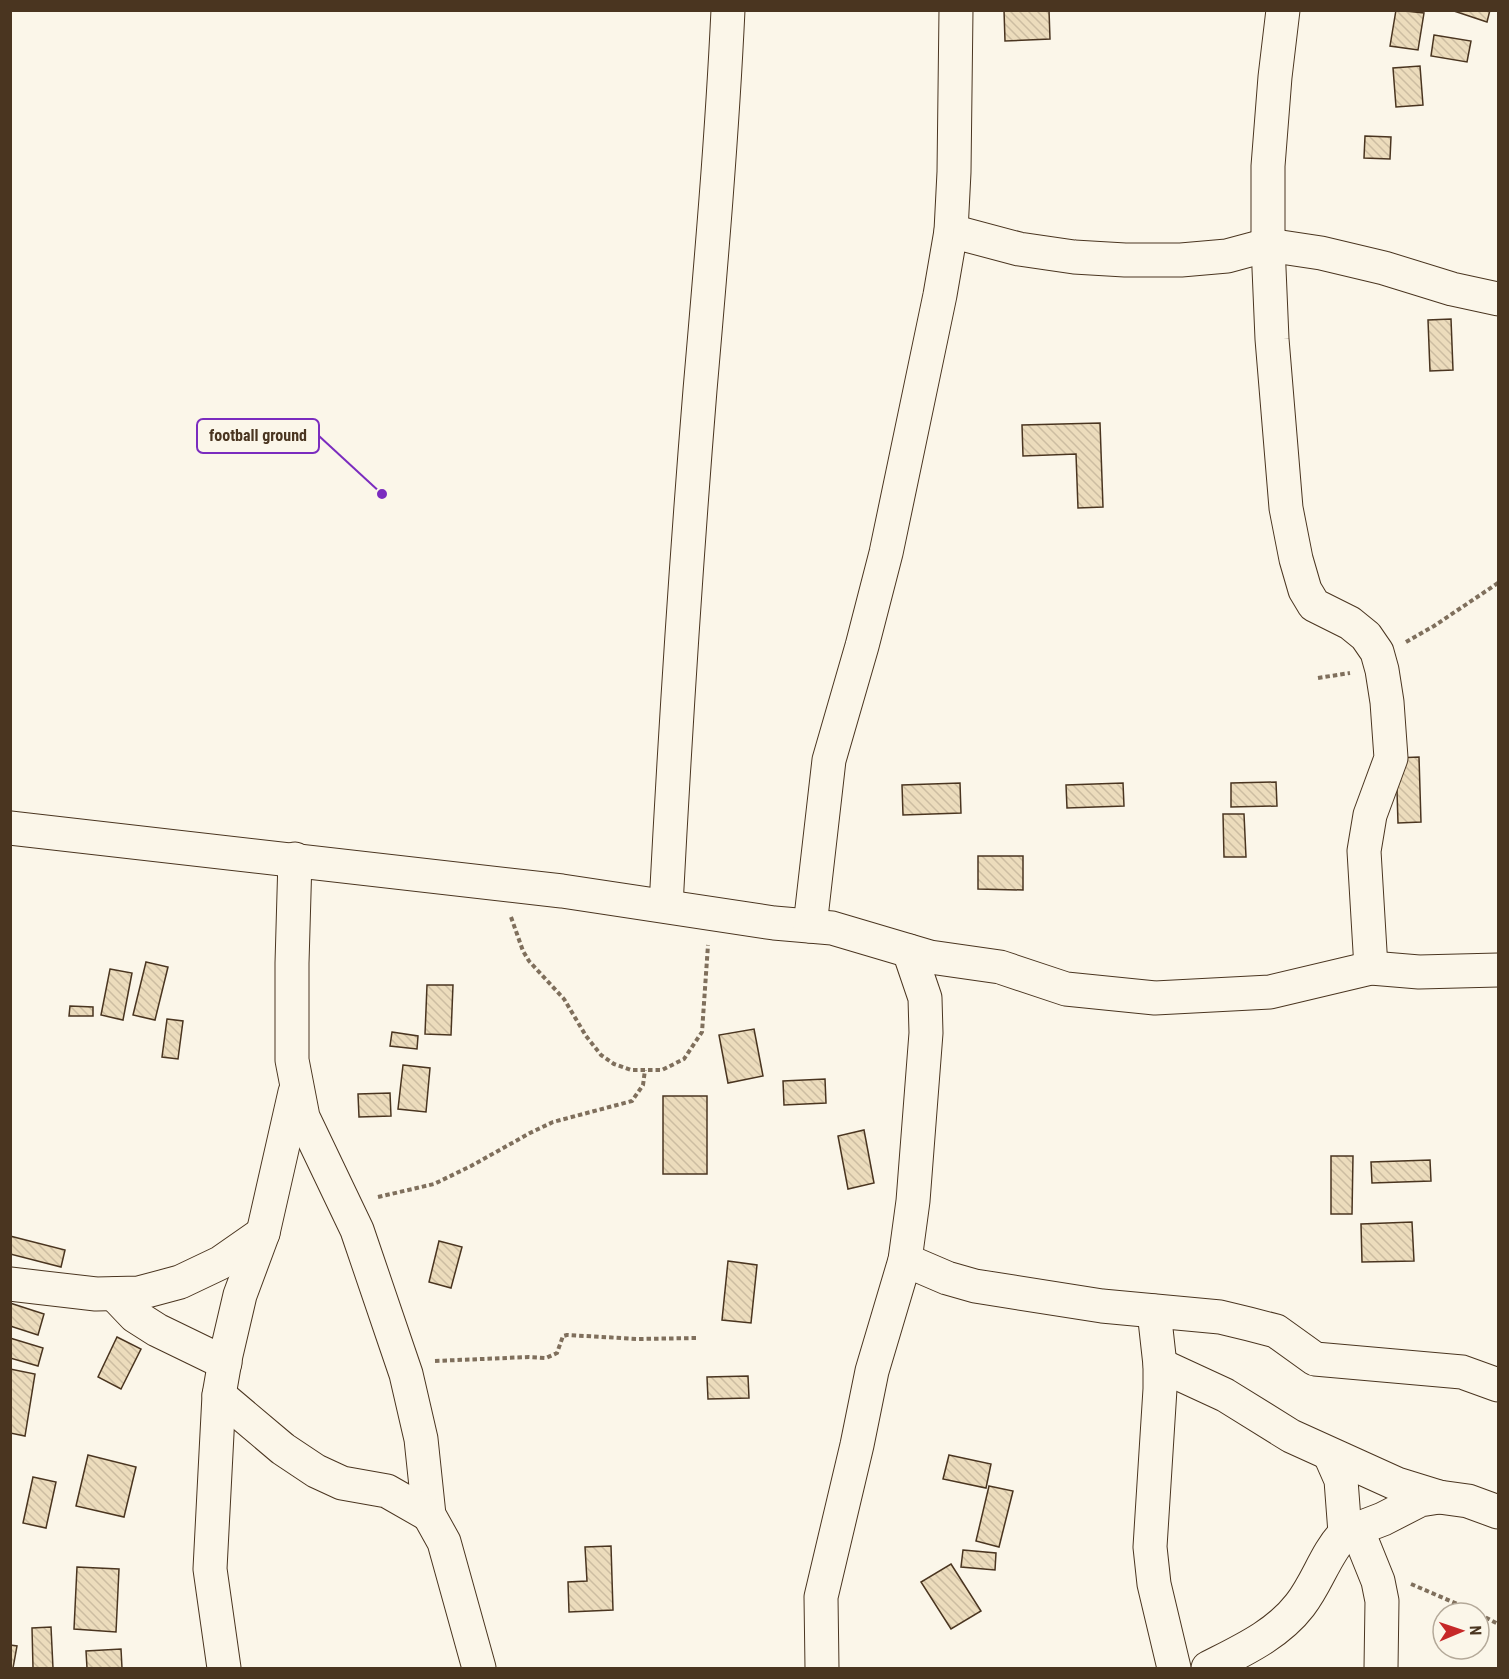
<svg xmlns="http://www.w3.org/2000/svg" width="1509" height="1679" viewBox="0 0 1509 1679" font-family="'Roboto Condensed',sans-serif">
<defs>
<pattern id="building-back-hatch" width="6" height="6" patternUnits="userSpaceOnUse" patternTransform="scale(1.5)"><rect width="6" height="6" fill="#ecdcbc"/><path d="M-1 5l2 2M0 0l6 6M5-1l2 2" fill="none" stroke="#ccbda1"/></pattern>
</defs>
<rect width="100%" height="100%" fill="#fbf6e9"/>
<g fill="url(#building-back-hatch)" stroke="#4a3520" stroke-width="1.5">
<path d="M1004,10h45l1,29 -45,2z"/>
<path d="M1396,10l28,3 -6,37 -28,-4z"/>
<path d="M1451,10h39l-3,12z"/>
<path d="M1434,35l37,6 -4,21 -36,-6z"/>
<path d="M1420,66l3,39 -27,2 -3,-39z"/>
<path d="M1365,136l26,1 -1,22 -26,-1z"/>
<path d="M1451,319l2,51 -23,1 -2,-51z"/>
<path d="M1100,423l3,84 -25,1 -2,-54 -53,2 -1,-31z"/>
<path d="M1419,757l2,65 -23,1 -2,-65z"/>
<path d="M1276,782l1,24 -46,1v-24z"/>
<path d="M960,783l1,30 -58,2 -1,-30z"/>
<path d="M1123,783l1,23 -57,2 -1,-23z"/>
<path d="M1223,814h21l2,43h-22z"/>
<path d="M978,856h45v34l-45,-1z"/>
<path d="M146,962l22,5 -13,53 -22,-5z"/>
<path d="M110,969l22,4 -9,47 -22,-5z"/>
<path d="M427,985h26l-2,50 -26,-1z"/>
<path d="M70,1006l23,1v9h-24z"/>
<path d="M167,1019l16,2 -5,38 -16,-2z"/>
<path d="M754,1029l9,47 -35,7 -9,-48z"/>
<path d="M392,1032l26,4 -1,13 -27,-3z"/>
<path d="M403,1065l27,3 -4,44 -28,-3z"/>
<path d="M825,1079l1,24 -42,2 -1,-24z"/>
<path d="M390,1093l1,23 -32,1 -1,-23z"/>
<rect x="663" y="1096" width="44" height="78"/>
<path d="M864,1130l10,53 -26,6 -10,-53z"/>
<path d="M1331,1156h22l-1,58h-21z"/>
<path d="M1430,1160l1,21 -59,2 -1,-21z"/>
<path d="M1412,1222l2,39 -52,1 -1,-38z"/>
<path d="M10,1236l55,14 -4,17 -51,-13z"/>
<path d="M439,1241l23,6 -11,41 -22,-6z"/>
<path d="M728,1261l29,4 -6,58 -29,-3z"/>
<path d="M10,1303l34,11 -6,21 -28,-9z"/>
<path d="M117,1337l24,12 -20,40 -23,-12z"/>
<path d="M10,1338l33,10 -5,18 -28,-8z"/>
<path d="M10,1369l25,5 -10,62 -15,-3z"/>
<path d="M748,1376l1,22 -41,1 -1,-22z"/>
<path d="M88,1455l48,12 -12,50 -48,-11z"/>
<path d="M949,1455l42,9 -5,24 -43,-9z"/>
<path d="M33,1477l23,5 -10,46 -23,-5z"/>
<path d="M989,1486l24,5 -14,56 -23,-6z"/>
<path d="M611,1546l2,64 -44,2 -1,-30 19,-1 -2,-34z"/>
<path d="M963,1550l33,3 -1,17 -34,-3z"/>
<path d="M951,1564l30,47 -30,18 -30,-47z"/>
<path d="M77,1567l42,2 -3,63 -42,-3z"/>
<path d="M51,1627l2,41h-20l-1,-40z"/>
<path d="M10,1645l7,1 -4,22h-3z"/>
<path d="M121,1649l1,19h-35l-1,-17z"/>
</g>
<g fill="none" stroke-linecap="round" stroke-linejoin="round">
<defs>
<g id="minor">
<path d="M1283,10l-8,67 -7,89v79l4,94 14,169 10,51 9,31 9,15 36,18 16,13 11,16 5,18 5,32 4,56 -21,57 -6,36 7,117"/>
<path d="M951,231l68,18 55,8 51,3h56l46,-4 41,-11 53,8 63,15 68,21 46,10"/>
<path d="M10,828l552,63 212,32 58,5 98,29 70,10 66,22 89,9 115,-6 101,-24 48,4 79,-2"/>
<path d="M295,859l-3,104v97l11,57 54,113 49,144 15,65 8,76 15,27 35,126"/>
<path d="M666,906c9,-172 20,-344 34,-516 11,-126 22,-253 28,-380"/>
<path d="M810,926l19,-166 33,-114 24,-93 54,-258 11,-64 3,-59 2,-162"/>
<path d="M905,1260l42,18 28,8 127,20 118,11 29,7 27,7 39,28 147,13 36,13"/>
<path d="M10,1284l86,10 43,-1 41,-11 40,-19 43,-30"/>
<path d="M114,1294l21,22 22,14 68,33"/>
<path d="M1154,1311l6,54v24l-10,158 4,37 20,84"/>
<path d="M1160,1365l65,30 66,41 106,48 42,13 29,4 30,11"/>
<path d="M219,1395l64,54 33,22 26,12 45,8 42,24"/>
<path d="M1330,1455l11,25 4,53 12,-4 21,52 4,20 -1,67"/>
<path d="M1357,1529l26,-10 37,-19 19,-3"/>
<path d="M224,1668l-14,-99 9,-174 7,-40 14,-60 23,-62 32,-141"/>
<path d="M822,1668l-1,-71 36,-152 15,-74 33,-111 8,-59 13,-168 -1,-35 -16,-47"/>
<path d="M1208,1668c33,-17 69,-33 92,-63 18,-23 25,-51 45,-72"/>
</g>
</defs>
<use href="#minor" stroke="#4a3520" stroke-width="35"/>
<g stroke="#7f6f5c" stroke-width="4" stroke-dasharray="4.5 3" stroke-linecap="butt">
<path d="M1406,642l28,-16 64,-43"/>
<path d="M1318,678l32,-5"/>
<path d="M511,917l12,34 6,10 35,38 22,37 15,19 13,9 17,6h31l22,-11 18,-27 6,-87"/>
<path d="M378,1197l56,-13 37,-18 59,-33 23,-11 79,-21 11,-16 2,-15"/>
<path d="M435,1361l94,-4 17,1 11,-5 6,-17 4,-1 71,4 58,-1"/>
<path d="M1411,1584l67,29"/>
<path d="M1479,1614l19,10"/>
</g>
<use href="#minor" stroke="#fbf6e9" stroke-width="33"/>
</g>
<path fill="none" stroke="#7b2cbf" stroke-width="2" d="M382 494L319 436"/>
<circle fill="#7b2cbf" stroke="#fbf6e9" stroke-width="2" cx="382" cy="494" r="6"/>
<rect fill="#fbf6e9" stroke="#7b2cbf" stroke-width="2" x="197" y="419" width="122" height="34" rx="6"/>
<g font-size="16" text-anchor="middle" font-weight="bold" fill="#4a3520">
<text x="258" y="441">football ground</text>
</g>
<rect width="1509" height="1679" fill="none" stroke="#4a3520" stroke-width="24"/>
<g transform="translate(1461 1631) rotate(88)"><circle r="28" fill="#fbf6e9" stroke="#b4a999" stroke-width="1.5"/>
<path d="M0-4.5L10 22L0 15L-10 22Z" fill="#c62828"/>
<text y="-9" font-size="16" font-weight="bold" text-anchor="middle" fill="#4a3520">N</text>
</g>
</svg>
